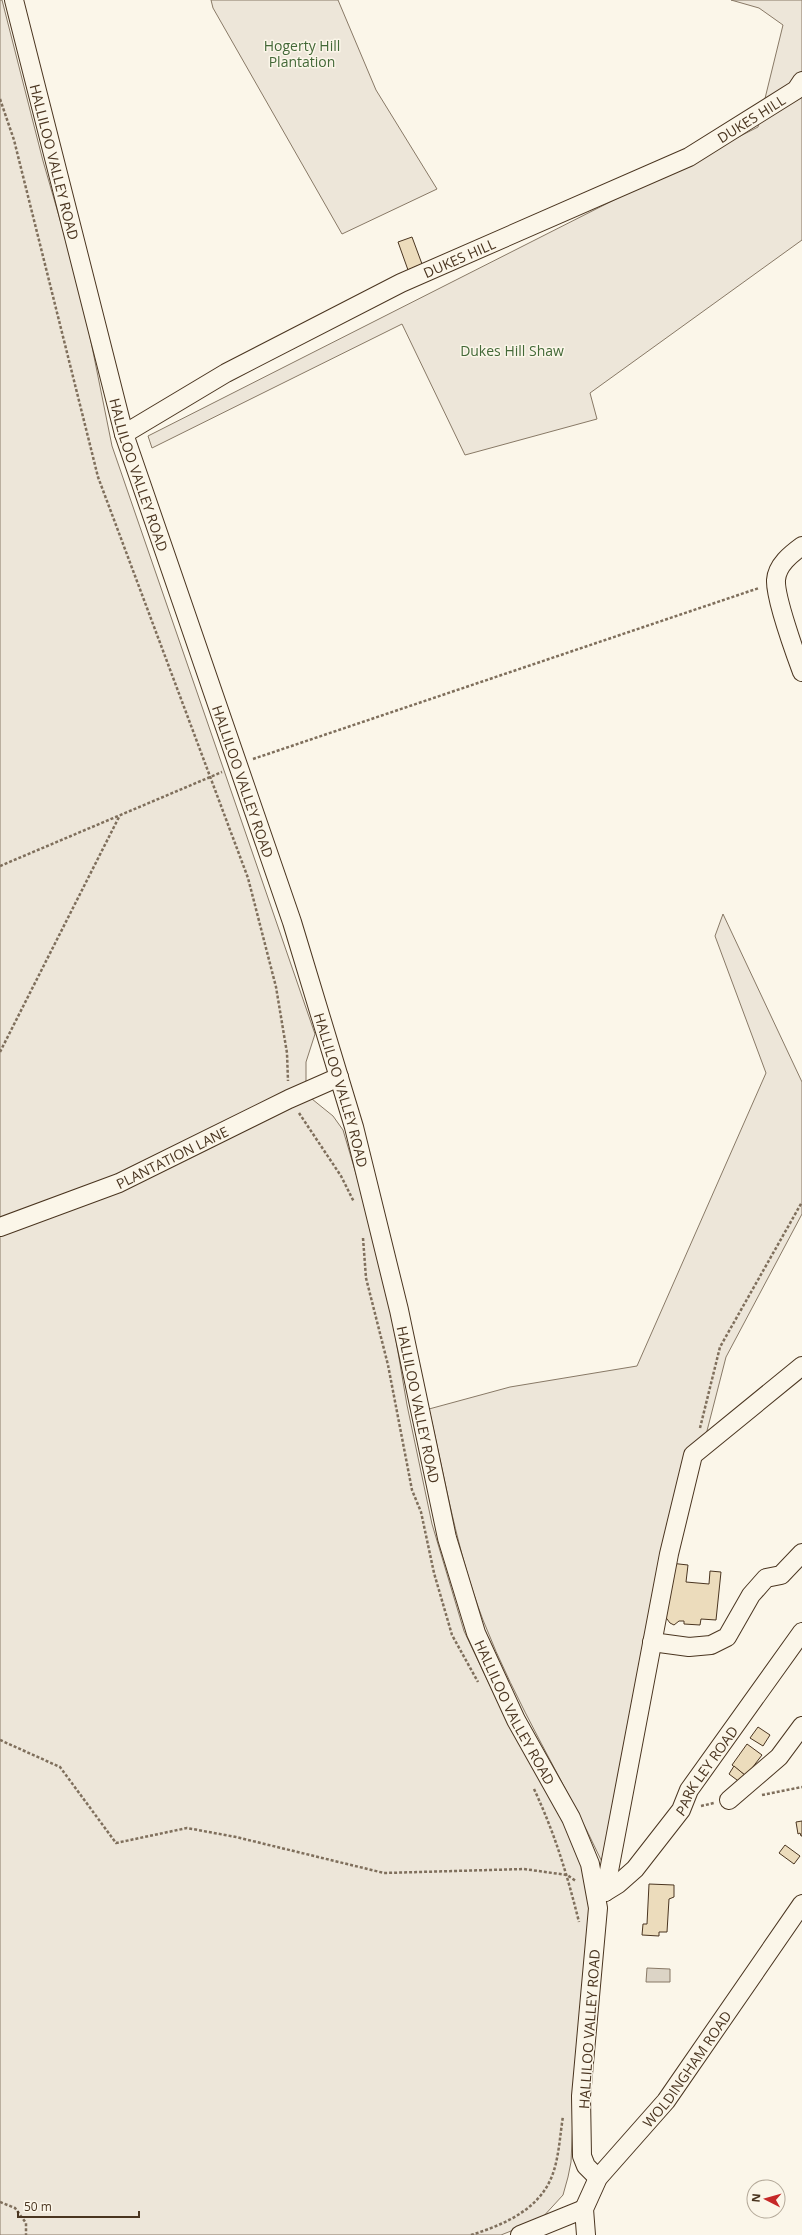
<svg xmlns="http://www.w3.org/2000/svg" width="802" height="2235" viewBox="0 0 802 2235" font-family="'Open Sans',sans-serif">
<rect width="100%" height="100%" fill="#fbf6e9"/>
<g fill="#ede6d9" stroke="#887966">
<path d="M0,0h2l41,161 38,131 31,154 203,588 -9,28v22l6,15 21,17 10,14 19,64 28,111 17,100 25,119 32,107 42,88 58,100 15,34 11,53 -15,166 -4,90 -3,15 -5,18 -22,24 -40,16h-501z"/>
<path d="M211,0h127l38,90 61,99 -95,45 -129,-226z"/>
<path d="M731,0h71v240l-212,153 7,26 -132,36 -63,-131 -250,124 -4,-12 610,-309 25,-102 -24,-17z"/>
<path d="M723,914l79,168v132l-76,143 -53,206 -70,301c-38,-82 -87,-159 -120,-244 -26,-68 -38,-141 -54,-211l81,-22 127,-21 129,-293 -51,-137z"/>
</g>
<path fill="#dcd4c6" stroke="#887966" d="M647,1968l23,1v13h-24z"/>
<g fill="#ecdcbc" stroke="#4a3520">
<path d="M412,237l10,27 -14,6 -10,-28z"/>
<path d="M670,1563l18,2 -2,17 23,2 1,-13 11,1 -5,48 -15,-1 -1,6 -16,-1v-3h-5l-5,4 -4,-2 -9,-12z"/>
<path d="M758,1727l12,8 -7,11 -13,-8z"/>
<path d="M747,1744l15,11 -16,21 -14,-11z"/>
<path d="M734,1766l12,10 -5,7 -12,-9z"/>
<path d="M802,1821v15h-1l-1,-3 -2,1 -2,-12z"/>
<path d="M785,1845l15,11 -6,8 -15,-11z"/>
<path d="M649,1884l25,1v12l-5,2 -2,33h-8v4l-17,-1 1,-11h4z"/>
</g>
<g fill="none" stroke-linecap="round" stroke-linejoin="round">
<defs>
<g id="minor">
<path id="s1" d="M14,0l110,434 168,488 62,205 45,183 48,228 29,95 40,87 55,98 19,46 8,44 -17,188 1,60 4,10 12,12"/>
<path id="s2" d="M124,434l102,-61 175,-90 288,-126 107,-67 6,-9"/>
<path d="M802,546c-11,8 -25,19 -26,34 -1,17 19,73 26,92"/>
<path id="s3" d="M0,1227l119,-44 170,-84 50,-22"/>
<path d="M652,1642l37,5 22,-2 16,-8 24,-42 15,-17 15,-3 21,-22"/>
<path d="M729,1800l50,-43 23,-31"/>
<path d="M605,1892l64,-338 24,-99 109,-89"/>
<path id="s4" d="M599,1893l6,-1 13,-8 17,-15 46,-59 8,-20 113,-158"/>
<path d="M520,2235l64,-26"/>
<path id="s5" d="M586,2235l-2,-26 14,-31 68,-77 136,-197"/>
</g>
</defs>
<use href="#minor" stroke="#4a3520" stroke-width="20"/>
<g stroke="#7f6f5c" stroke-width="2.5" stroke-dasharray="3 2" stroke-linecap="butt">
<path d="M0,99l14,41 84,337 150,401 28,109 11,66 1,28"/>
<path d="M253,759l506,-171"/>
<path d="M0,866l222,-94"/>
<path d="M0,1052l119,-235"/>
<path d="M299,1113l42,63 13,26"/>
<path d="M363,1238l3,40 22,87 24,125 9,22 13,61 18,62 26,47"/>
<path d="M700,1428l20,-81 82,-145"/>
<path d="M0,1740l60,27 56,76 71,-15 49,9 148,36 140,-4 43,6 9,6"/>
<path d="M534,1789c21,45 33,85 45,133"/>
<path d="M762,1795l40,-8"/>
<path d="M701,1806l13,-3"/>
<path d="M0,2202l15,6 11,15v12"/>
<path d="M471,2235c32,-10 68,-25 81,-59 7,-18 8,-41 11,-60"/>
</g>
<use href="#minor" stroke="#fbf6e9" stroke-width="18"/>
</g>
<g text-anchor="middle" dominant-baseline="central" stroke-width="3" stroke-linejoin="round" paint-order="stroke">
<g font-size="14" fill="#436837" stroke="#fbf6e9">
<text x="302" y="45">Hogerty Hill<tspan x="302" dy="16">Plantation</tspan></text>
<text x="512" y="350">Dukes Hill Shaw</text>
</g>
<g font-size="14" fill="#4a3520" stroke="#fbf6e9">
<text stroke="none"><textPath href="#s2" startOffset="703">DUKES HILL</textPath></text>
<text stroke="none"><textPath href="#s1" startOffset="167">HALLILOO VALLEY ROAD</textPath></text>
<text stroke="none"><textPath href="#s2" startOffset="379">DUKES HILL</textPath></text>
<text stroke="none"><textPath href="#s1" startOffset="491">HALLILOO VALLEY ROAD</textPath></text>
<text stroke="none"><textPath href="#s1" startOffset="815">HALLILOO VALLEY ROAD</textPath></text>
<text stroke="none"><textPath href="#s1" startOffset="1139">HALLILOO VALLEY ROAD</textPath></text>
<text stroke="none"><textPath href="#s3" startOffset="186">PLANTATION LANE</textPath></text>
<text stroke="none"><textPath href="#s1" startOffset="1463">HALLILOO VALLEY ROAD</textPath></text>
<text stroke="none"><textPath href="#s1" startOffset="1787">HALLILOO VALLEY ROAD</textPath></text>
<text stroke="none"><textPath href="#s4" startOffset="166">PARK LEY ROAD</textPath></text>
<text transform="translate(589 2029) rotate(-86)">HALLILOO VALLEY ROAD</text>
<text stroke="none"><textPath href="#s5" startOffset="201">WOLDINGHAM ROAD</textPath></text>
</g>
</g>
<g transform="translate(766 2199) rotate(276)"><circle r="19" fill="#fbf6e9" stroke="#b4a999"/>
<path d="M0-3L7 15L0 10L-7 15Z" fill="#c62828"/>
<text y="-6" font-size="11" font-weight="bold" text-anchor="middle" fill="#4a3520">N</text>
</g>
<path d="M18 2211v6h121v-6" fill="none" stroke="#4a3520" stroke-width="2"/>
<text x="24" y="2211" font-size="12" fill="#4a3520" stroke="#fbf6e9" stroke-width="3" paint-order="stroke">50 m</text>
</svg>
